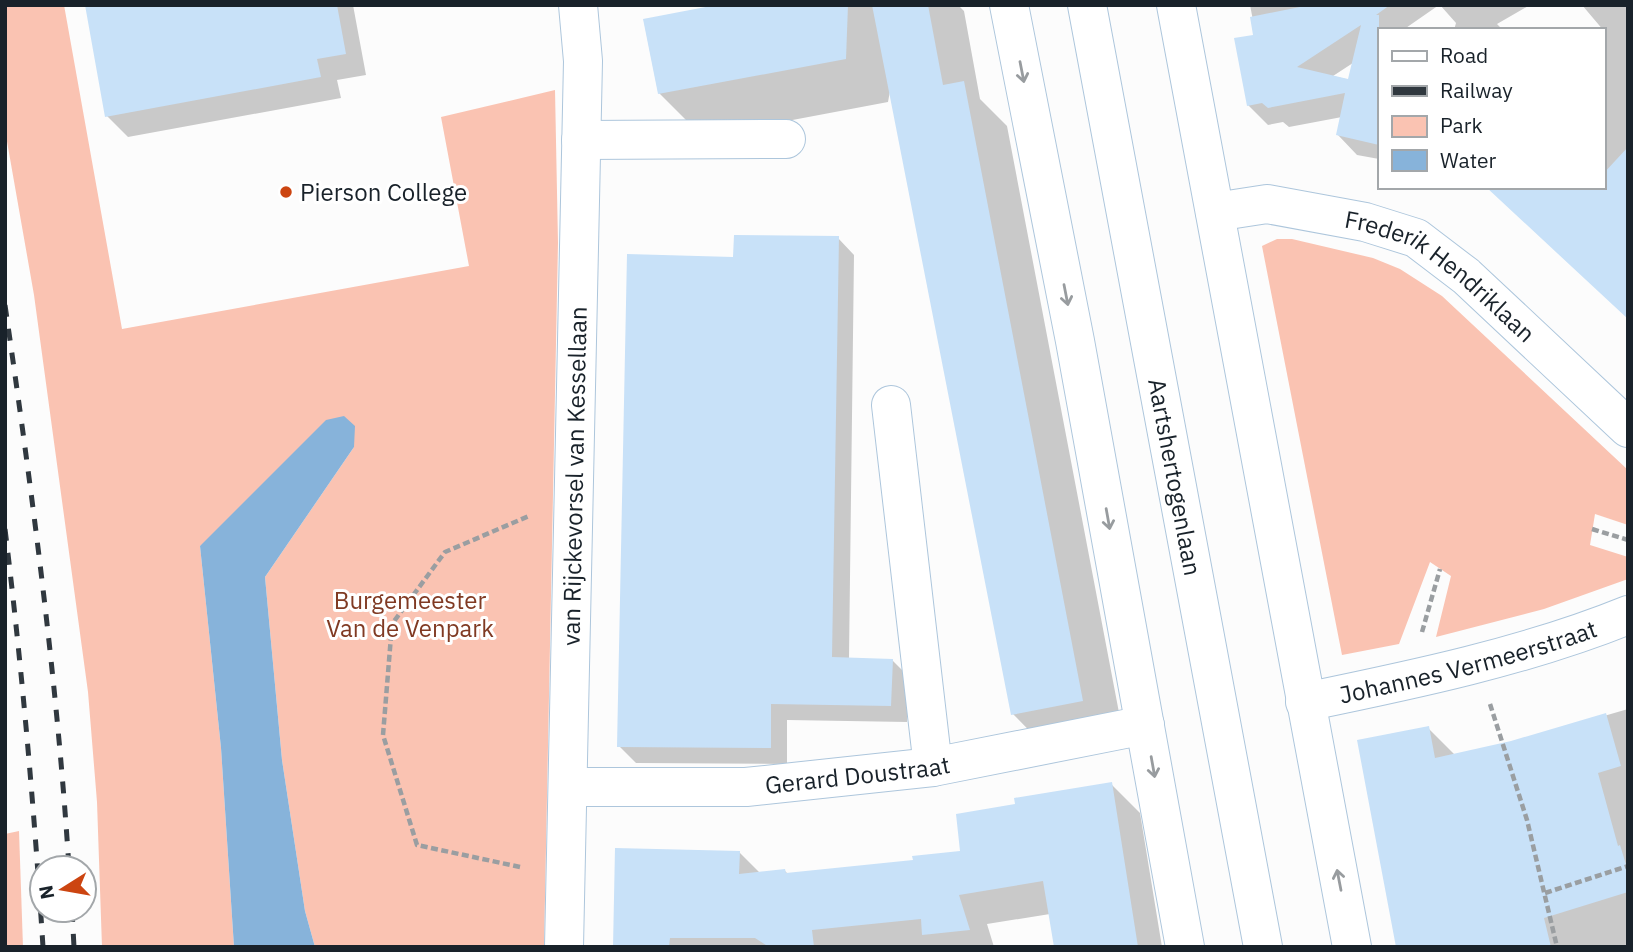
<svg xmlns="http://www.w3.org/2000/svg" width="1633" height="952" viewBox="0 0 1633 952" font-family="'IBM Plex Sans',sans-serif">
<rect width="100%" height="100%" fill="#fcfcfc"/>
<g fill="#fac3b2">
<path d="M5,5h59l58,324 347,-63 -28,-149 114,-27 3,153 -14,704h-229l-10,-36 -23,-151 -17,-183 89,-130 -154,99 21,202 13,199h-132l-5,-145 -9,-110 -54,-397 -29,-165z"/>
<path d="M1277,239h15l81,19 27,11 42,27 186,174v55l-33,-11 -5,31 38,12v22l-84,30 -108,28 15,-61 -21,-14 -31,82 -57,11 -80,-409z"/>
<path d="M19,831l4,116h-18v-113z"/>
</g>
<path fill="#87b3da" d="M344,416l11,10 -1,21 -89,130 17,183 23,151 10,36h-81l-13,-199 -21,-202 126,-126z"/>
<g fill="#0003">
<path d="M87,5h266l13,70 -29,5 4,18 -213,39 -21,-21z"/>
<path d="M725,5h147l2,3v-3h84l6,6 16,88 27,27 118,618 -69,14 -43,-44 -123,-623 -2,11 -185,35 -44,-44z"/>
<path d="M1250,5h189l-36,25h-24v16l-46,30 46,11v72l-22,-4 -19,-20 4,-18 -53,10 -6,-5 -15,3 -20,-20 8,-69z"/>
<path d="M1440,5h90l-33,19 6,6h-49l2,-7z"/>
<path d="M1582,5h46v313l-25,-131 1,-156z"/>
<path d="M838,238l16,17 -5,404 43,1 17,17 -2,45 -120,-2v44l-151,-1 -17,-17 116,-488z"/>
<path d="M1628,709v238h-230l30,-219 27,27 56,-12z"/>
<path d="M1111,784l29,29 22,134h-107l-5,-33 -63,10 7,23h-380l125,-95 21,21 25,-2 3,3 127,-12 47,-9 55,-48z"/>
</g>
<g fill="#c8e1f8" fill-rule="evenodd">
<path d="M85,5h252l9,49 -29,5 4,18 -216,40z"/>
<path d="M716,5h132l-2,54 -188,35 -15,-75z"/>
<path d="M872,5h56l15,80 21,-4 119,620 -72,14z"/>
<path d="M1310,5h80l-14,10h3v130l-43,-10 9,-42 -77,15 -6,-5 -15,3 -13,-68 19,-3 -3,-18zM1361,25l-13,54 -51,-12z"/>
<path d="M1628,147v172l-142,-132h117v-13z"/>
<path d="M734,235l105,1 -7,421 61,2 -2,47 -120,-2v44l-154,-1 10,-493 106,3z"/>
<path d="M1606,713l15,53 -23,7 20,73 2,-1 8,26v21l-84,26 7,29h-155l-39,-207 72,-14 6,32 76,-17z"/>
<path d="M1112,782l26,165h-84l-11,-66 -84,14 11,35 -48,5 -1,-16 -109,11 2,17h-45l-14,-9h-85l-1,9h-56l2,-99 125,3 -1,23 46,-5 1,4 127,-13 -1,-4 48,-5 -4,-37 59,-10 -1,-6z"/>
</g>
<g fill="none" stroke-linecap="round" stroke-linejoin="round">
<defs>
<g id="minor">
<path d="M1009,5l66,336 110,606"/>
<path id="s1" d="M1087,5l176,942"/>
<path d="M1176,5l176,942"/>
<path d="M581,140l205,-1"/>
<path id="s2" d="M1215,212l52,-8 98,18 51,16 50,38 162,152"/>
<path d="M891,405l42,362"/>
<path id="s3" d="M1305,702c107,-22 222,-46 323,-87"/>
<path id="s4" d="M568,787h178l187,-20 212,-42"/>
<path id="s5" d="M564,947l19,-886 -5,-56"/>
</g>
</defs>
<use href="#minor" stroke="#adc6dc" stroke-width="40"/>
<g stroke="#9a9ea1" stroke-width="4.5" stroke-dasharray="7 3.5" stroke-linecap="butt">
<path d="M1592,529l36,11"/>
<path d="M1422,632l18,-63"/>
<path d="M1490,704l37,116 30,127"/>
<path d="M520,867l-103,-22 -34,-110 9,-111 53,-72 84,-36"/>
<path d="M1545,893l83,-27"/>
</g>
<use href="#minor" stroke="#fff" stroke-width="38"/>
<g stroke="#30383f" stroke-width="5" stroke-dasharray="12 12" stroke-linecap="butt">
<path d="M5,305c27,187 52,374 64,563"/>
<path d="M5,529c17,139 29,278 38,418"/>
<path d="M72,910l2,37"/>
</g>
</g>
<defs><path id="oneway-shaft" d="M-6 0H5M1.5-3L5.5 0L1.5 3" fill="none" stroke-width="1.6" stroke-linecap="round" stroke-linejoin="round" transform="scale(1.75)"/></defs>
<g stroke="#989c9f">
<use href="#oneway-shaft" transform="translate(1022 72) rotate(79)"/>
<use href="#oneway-shaft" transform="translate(1066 295) rotate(79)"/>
<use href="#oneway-shaft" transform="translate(1108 519) rotate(80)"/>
<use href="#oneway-shaft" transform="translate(1153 767) rotate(80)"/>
<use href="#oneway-shaft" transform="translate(1339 880) rotate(-101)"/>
</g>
<circle fill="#cc4511" stroke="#fff" stroke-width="2.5" cx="286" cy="192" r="7"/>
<g text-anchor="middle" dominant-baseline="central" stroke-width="6" stroke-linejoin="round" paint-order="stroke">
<g font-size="24" fill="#19222a" stroke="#fff" text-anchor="start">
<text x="300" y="192">Pierson College</text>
</g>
<g font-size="24" fill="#19222a" stroke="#fff">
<text stroke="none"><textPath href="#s2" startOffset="245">Frederik Hendriklaan</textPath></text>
<text stroke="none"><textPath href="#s5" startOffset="471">van Rijckevorsel van Kessellaan</textPath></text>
<text stroke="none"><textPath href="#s1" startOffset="480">Aartshertogenlaan</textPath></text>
<text stroke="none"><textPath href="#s3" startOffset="168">Johannes Vermeerstraat</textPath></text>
<text stroke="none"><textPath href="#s4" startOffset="290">Gerard Doustraat</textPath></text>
</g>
<g font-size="24" fill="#803a23" stroke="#fff">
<text x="410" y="600">Burgemeester<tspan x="410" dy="28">Van de Venpark</tspan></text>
</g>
</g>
<rect width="1633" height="952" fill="none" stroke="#19222a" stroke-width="14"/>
<rect x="1378" y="28" width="228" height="161" fill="#ffffff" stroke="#a3a7aa" stroke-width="2"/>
<rect x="1392" y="51" width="35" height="10" fill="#ffffff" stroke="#a3a7aa" stroke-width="2"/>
<text x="1440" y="63" font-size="21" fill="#19222a">Road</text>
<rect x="1392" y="86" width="35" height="10" fill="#30383f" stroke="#a3a7aa" stroke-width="2"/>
<text x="1440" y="98" font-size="21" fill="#19222a">Railway</text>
<rect x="1392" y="116" width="35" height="21" fill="#fac3b2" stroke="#a3a7aa" stroke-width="2"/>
<text x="1440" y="133" font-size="21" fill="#19222a">Park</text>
<rect x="1392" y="150" width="35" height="21" fill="#87b3da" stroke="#a3a7aa" stroke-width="2"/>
<text x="1440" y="168" font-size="21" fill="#19222a">Water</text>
<g transform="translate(63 889) rotate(259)"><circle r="33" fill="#ffffff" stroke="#a3a7aa" stroke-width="2"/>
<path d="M0-5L12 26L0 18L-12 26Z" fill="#cc4511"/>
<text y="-10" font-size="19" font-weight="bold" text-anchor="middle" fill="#19222a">N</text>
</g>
</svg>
